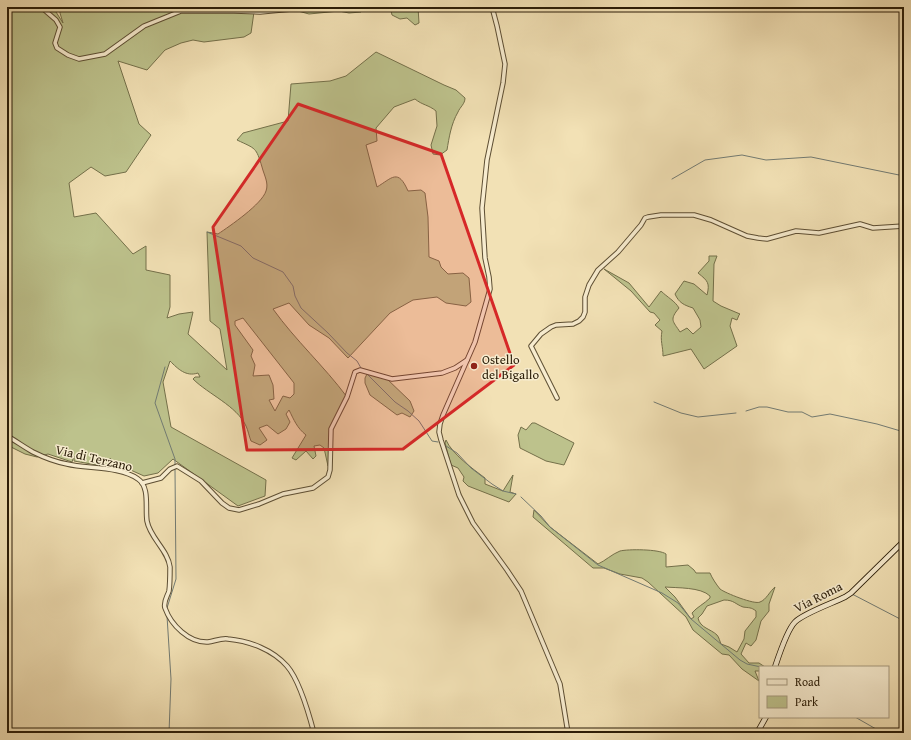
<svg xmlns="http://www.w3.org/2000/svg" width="911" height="740" viewBox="0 0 911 740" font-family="'Gentium Book Plus',serif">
<rect width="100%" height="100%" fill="#f2e1b5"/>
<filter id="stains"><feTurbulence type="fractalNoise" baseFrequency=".005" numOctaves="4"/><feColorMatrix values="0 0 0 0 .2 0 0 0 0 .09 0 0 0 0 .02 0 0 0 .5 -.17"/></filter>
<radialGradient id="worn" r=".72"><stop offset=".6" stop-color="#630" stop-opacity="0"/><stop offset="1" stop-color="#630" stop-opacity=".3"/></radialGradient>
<g fill="#bdc28c" stroke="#74704a" fill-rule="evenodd">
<path d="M7,7h43l6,5 7,11 -3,-10v-6h119l-3,5 5,-1 73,1 -3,21 -7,4 -40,5 -11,-2 -12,3 -16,7 -18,20 -29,-9 21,63 12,11 -25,37 -21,4 -14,-9 -22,16 5,34 22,-4 37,41 13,-8v24l24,5v32l-3,11 12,-4 14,-2 -5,22 39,36 -7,-41 -10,-8 -3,-89 11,2c12,-8 44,-30 48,-43 3,-8 -2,-16 -4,-24 -6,-20 -6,-18 -25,-27l6,-7 45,-12 3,-37 39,-3 16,-5 30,-24 68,33 12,5 9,8c0,6 -5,9 -7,14 -7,12 -9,26 -11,38l-7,5 -7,-1 -2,-9 6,-19 -1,-15c-7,-6 -14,-6 -21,-12l-21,8 -18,21 1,13 -11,4 11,42c15,-9 21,-19 31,4l13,-1 4,3 3,24 1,40 10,4 2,6 7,7 15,-1 6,5 2,24 -5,4 -20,-3 -9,-6 -24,3 -23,13 -42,45 -19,-20 -20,-13 -20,-22 -16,6c23,32 51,57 74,88l-16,32v33l-3,4 -4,-18 -4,-3 -6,1 2,10 -3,3 -7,-8 -10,9 -4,-2 14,-23c-9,-7 -12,-15 -17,-25l-3,4 4,8 -4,7 -8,5 -11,-9 -8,3 8,12 -7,5 -9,-4c-2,-5 -3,-11 -5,-15 -9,-20 -38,-32 -53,-47l2,-2h5l-2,-4c-12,4 -20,-4 -28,-12l-7,21 8,45 95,53 -1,16 -27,10 -65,-47 -15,14 -14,3 -29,-13 -5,-5 -2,9 -34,-6v-5l-2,6 -24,-8 -11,3 -12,-3 -18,-9zM243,318l51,65v11l-4,4 -7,-2 -8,15 -6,-11 5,-1 -1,-14 -4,-10 -16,1 2,-11 -4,-9 2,-6 -18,-25v-4z"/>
<path d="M294,7h71l-5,1 1,4 -12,1 -10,-2 -30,3 -11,-3z"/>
<path d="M390,7h28l1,16 -4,2 -8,-7 -7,1 -8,-4z"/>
<path d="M709,256h8l-3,8 -1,37 8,5 19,8 -1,1 -2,5 -5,-2 -2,8 7,20 -33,23 -13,-20 -28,7c0,-10 -3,-15 -1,-25l-7,-6 5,-5 -6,-7 -4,-1 -19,-21 -27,-22 25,14 20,24 12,-16c6,6 14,10 18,17 -10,12 -6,13 1,24l7,-4 6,6 8,-7 -1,-7 -7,-12c-9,-3 -14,-5 -18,-14l9,-13 10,3 13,11c3,-12 1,-14 -9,-22l11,-12z"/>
<path d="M368,372l18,6 24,23 4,10 -4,6 -8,-4 -5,2 -27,-20 -5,-12v-5z"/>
<path d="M532,423h3l39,20 -10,22 -18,-4 -26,-13 -2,-13 3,-8 5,3z"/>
<path d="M446,440c6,14 27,29 39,38v6l18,7 10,-16 -3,17 6,2 -7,8 -41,-16 -5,-5 1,-4 -6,-9 -7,-3 -6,-22z"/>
<path d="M534,510l16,17 48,37c7,-3 14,-10 22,-13 8,-2 39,-2 46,3v13l22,-2 6,5 2,3h14c2,5 6,11 10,16 5,4 35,16 40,13 6,-2 10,-11 15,-15l-6,17v7l-8,10 -5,19 -5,6 -5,-3 -5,11 8,9h10l6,4h-5v4h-5l4,10 -17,-12 -13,-14 -7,-1 -29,-24 -7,-13 -38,-35 -6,-4 -22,-4 -16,-6h-11l-60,-51zM665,587c12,1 36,0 45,9v2c-6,6 -13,9 -18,15l2,4 -3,2 -16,-22zM724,600c10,0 11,4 19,7 6,1 8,0 13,4v6l-11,14 -1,8 -7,13 -8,-5 -8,-3c-1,-2 -2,-7 -4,-9 -6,-6 -17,-7 -19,-17l4,-4 5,-8z"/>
</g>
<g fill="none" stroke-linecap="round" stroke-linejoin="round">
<g stroke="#727b73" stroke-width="1">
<path d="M672,179l33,-19 37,-5 24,5 45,-3 93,19"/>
<path d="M207,232l34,14 12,12 30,14 10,14 2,10 6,12 27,25 19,20 10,8 4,7"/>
<path d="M165,367l-10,36 20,56v7"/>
<path d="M366,373l29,29 13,9 11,10 13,20 6,1"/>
<path d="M654,402l27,11 17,4 38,-4"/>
<path d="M746,411l13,-4h8l21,5h14l10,5 18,-3 47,10 27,8"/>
<path d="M443,444l14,9 14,15 21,16 11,7 13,3"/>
<path d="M521,497l20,19 9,11 48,38 64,28 16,10 13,16 49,41 7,4 14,3"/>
<path d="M852,594l52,27"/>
<path d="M167,608l9,-29 -1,-110"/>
<path d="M167,616l4,63 -2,54"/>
<path d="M855,717l28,16"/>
</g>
<defs>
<g id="minor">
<path d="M41,7l15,13 4,7 -5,16 2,5 11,7 11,4 26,-5 39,-28 37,-15h53l26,1 32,-3h16l2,-2"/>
<path d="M492,7l5,19 8,38 -2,19 -16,77 -5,48 3,50 4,19 1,12 -15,53 -32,73 -3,9 -1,8 2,8 18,55 14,28 34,47 14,21 39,93 8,49"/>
<path d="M557,398l-26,-52 10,-12 10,-7 5,-2 17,-1 6,-3 4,-4 2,-5v-15l4,-12 9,-15 20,-18 23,-27 4,-7 3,-1 13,-2h33l17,5 36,16 11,2 9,1 29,-8 23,2 41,-9 13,4 31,-2"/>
<path d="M7,436c9,5 17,11 26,16 10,5 23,10 34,12 20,5 53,2 71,15 12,8 7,29 9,42 3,17 21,29 23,46 0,7 0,17 -1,24 -2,6 -6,11 -4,17 6,17 24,35 43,34 7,-1 13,-4 20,-3 22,2 45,11 59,27 13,15 22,48 27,67"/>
<path d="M142,483l19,-5 9,-9 7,-3 24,15 21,22 7,5 10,2 20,-6 24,-10 30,-6 15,-11 2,-7 1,-41 16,-32 8,-25 5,-2 32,9 50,-6 13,-5 12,-8"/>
</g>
<g id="secondary">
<path d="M775,667c4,-12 12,-37 20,-45 9,-9 38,-19 50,-25l6,-4 53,-52"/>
<path d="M757,733l9,-16"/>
</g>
</defs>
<use href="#minor" stroke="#5d4e33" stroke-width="5.5"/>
<use href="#secondary" stroke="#2b1d08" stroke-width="6"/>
<use href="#minor" stroke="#f7eccf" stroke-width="3.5"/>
<use href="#secondary" stroke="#f7eccf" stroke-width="4.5"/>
</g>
<path fill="#d62828" fill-opacity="0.2" stroke="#d62828" stroke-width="3" stroke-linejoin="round" d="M298,104l143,50 73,211 -111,84 -156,1 -34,-223z"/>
<circle fill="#8f2418" stroke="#f7eccf" stroke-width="1.5" cx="474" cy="366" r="4"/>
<g text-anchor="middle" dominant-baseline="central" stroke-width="3" stroke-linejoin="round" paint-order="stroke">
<g font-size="13" fill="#2b1d08" stroke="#f7eccf" text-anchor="start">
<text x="482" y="359">Ostello<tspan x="482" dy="15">del Bigallo</tspan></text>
</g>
<g font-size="13" fill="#2b1d08" stroke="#f7eccf">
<text transform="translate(94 458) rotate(13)">Via di Terzano</text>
<text transform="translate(818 597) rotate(-27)">Via Roma</text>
</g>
</g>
<rect width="911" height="740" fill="none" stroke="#f2e1b5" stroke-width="24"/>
<rect x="8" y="8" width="895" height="724" fill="none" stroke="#2b1d08" stroke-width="2"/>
<rect x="12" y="12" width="887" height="716" fill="none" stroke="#2b1d08"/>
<rect x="759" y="666" width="130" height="52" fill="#f7eccf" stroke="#a5997f"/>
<rect x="767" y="679" width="20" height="6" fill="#f7eccf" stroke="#a5997f"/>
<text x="795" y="686" font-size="12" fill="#2b1d08">Road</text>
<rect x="767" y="696" width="20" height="12" fill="#bdc28c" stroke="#a5997f"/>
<text x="795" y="706" font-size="12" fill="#2b1d08">Park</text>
<rect width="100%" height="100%" filter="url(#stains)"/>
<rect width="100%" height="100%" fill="url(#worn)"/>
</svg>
